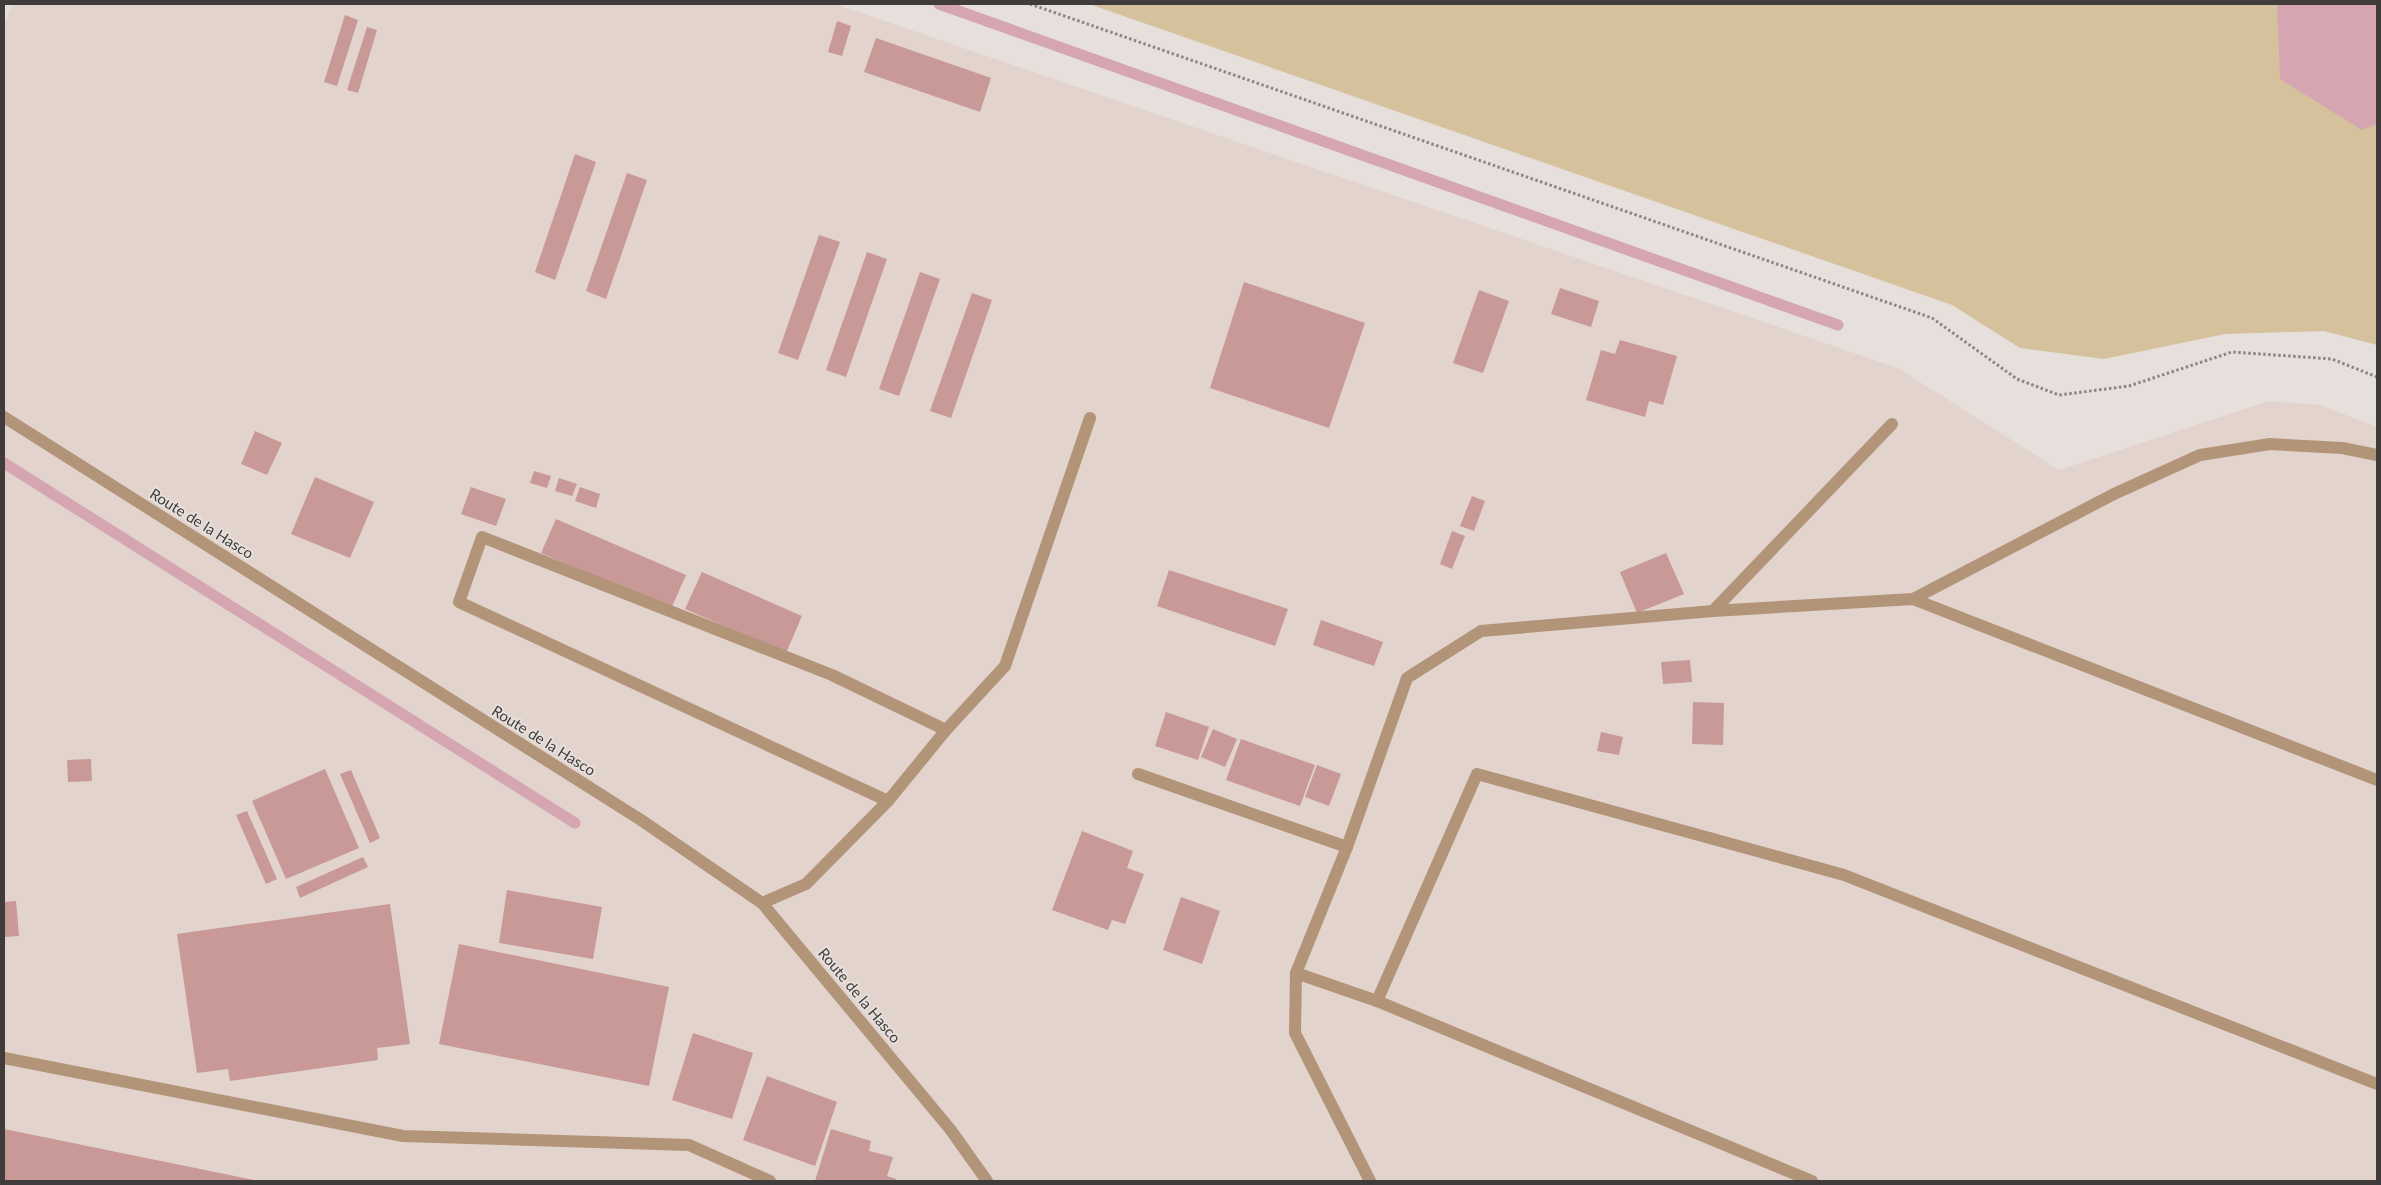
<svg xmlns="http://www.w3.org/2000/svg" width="2381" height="1185" viewBox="0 0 2381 1185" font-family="Lato,sans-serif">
<rect width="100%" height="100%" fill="#e6dfdc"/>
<path fill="#e2d3cd" d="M12,4h823l1063,364 161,102 210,-69 51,4 57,22v754h-2373v-1154z"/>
<path fill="#d5c19c" d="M1089,4h1288v341l-53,-14 -99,3 -121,25 -84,-11 -68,-43z"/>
<path fill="#d5a6b1" d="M2277,4h100v120l-15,6 -82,-51z"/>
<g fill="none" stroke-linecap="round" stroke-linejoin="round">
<g stroke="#d5a6b1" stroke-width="11">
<path d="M939,4l899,321"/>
<path d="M4,463l571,360"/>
</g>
</g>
<g fill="#c89996">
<path d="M345,15l13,5 -21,66 -13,-4z"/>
<path d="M837,21l14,5 -9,30 -14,-4z"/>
<path d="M367,27l10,3 -19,63 -11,-3z"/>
<path d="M876,38l115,40 -11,34 -116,-40z"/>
<path d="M575,154l21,8 -41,118 -20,-8z"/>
<path d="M627,173l20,7 -41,119 -20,-8z"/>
<path d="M819,235l21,7 -42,118 -20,-7z"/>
<path d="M867,252l20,7 -41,118 -20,-7z"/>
<path d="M920,272l20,7 -41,117 -20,-7z"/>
<path d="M1244,282l121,41 -36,105 -119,-40z"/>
<path d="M1560,288l39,13 -8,26 -40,-13z"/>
<path d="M1479,290l30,11 -26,72 -30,-10z"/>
<path d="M972,293l20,7 -41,118 -21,-7z"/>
<path d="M1620,340l57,16 -14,49 -14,-4 -4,16 -59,-17 15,-50 14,4z"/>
<path d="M255,431l27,12 -15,32 -26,-11z"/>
<path d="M534,471l17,5 -4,12 -17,-5z"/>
<path d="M315,477l59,25 -24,56 -59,-24z"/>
<path d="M559,478l18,6 -5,12 -17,-5z"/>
<path d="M471,487l35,12 -10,27 -35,-12z"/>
<path d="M580,487l20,7 -4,14 -21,-7z"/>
<path d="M1472,496l13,5 -11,30 -14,-5z"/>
<path d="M556,519l130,56 -15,34 -130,-56z"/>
<path d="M1452,531l13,5 -13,33 -12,-5z"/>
<path d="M1666,553l18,41 -47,19 -17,-41z"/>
<path d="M1169,570l119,39 -13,37 -118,-40z"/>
<path d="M702,572l100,44 -16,37 -101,-44z"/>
<path d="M1321,620l62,22 -9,24 -61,-21z"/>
<path d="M1690,660l2,22 -29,2 -2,-22z"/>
<path d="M1693,702l31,1 -1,42 -31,-1z"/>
<path d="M1166,712l43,15 -11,33 -43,-14z"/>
<path d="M1213,729l24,10 -12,28 -24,-10z"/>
<path d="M1601,732l22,5 -4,18 -22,-4z"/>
<path d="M1241,739l74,26 -15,41 -74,-26z"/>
<path d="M91,759l1,22 -24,1 -1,-22z"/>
<path d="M1317,765l24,9 -12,32 -24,-9z"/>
<path d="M325,769l34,79 -73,31 -34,-78z"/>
<path d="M351,770l29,68 -10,5 -30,-69z"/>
<path d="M247,811l30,68 -11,5 -30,-69z"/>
<path d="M1082,831l51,20 -6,17 17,6 -19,50 -13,-4 -4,10 -56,-20z"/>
<path d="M363,857l5,10 -68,31 -4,-11z"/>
<path d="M507,890l95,17 -9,52 -94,-16z"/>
<path d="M1181,897l39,14 -18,53 -39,-14z"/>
<path d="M16,901l3,35 -15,1v-35z"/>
<path d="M390,904l20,140 -33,4 1,12 -148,21 -2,-12 -31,4 -20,-139z"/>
<path d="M459,944l210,43 -20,99 -210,-42z"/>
<path d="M693,1033l60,20 -21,66 -60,-19z"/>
<path d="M767,1076l70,26 -22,64 -72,-26z"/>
<path d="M4,1129l250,51v1h-250z"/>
<path d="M831,1129l40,12 -2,10 24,6 -6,19 9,3 -1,2h-80z"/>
</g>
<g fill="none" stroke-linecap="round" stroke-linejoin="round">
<path stroke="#8b8684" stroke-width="3" stroke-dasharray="2.5 2.5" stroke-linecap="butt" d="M1030,4l902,314 85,61 42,16 70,-9 103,-34 100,7 45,18"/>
<g stroke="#b29479" stroke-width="12">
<path d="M4,417l637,403 121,83 188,226 37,52"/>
<path d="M1913,599l201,-105 86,-39 70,-11 72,4 35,7"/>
<path d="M1713,611l200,-12 464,181"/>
<path d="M1138,774l209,73"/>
<path d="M888,801l-429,-199 23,-65 350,138 114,55"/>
<path d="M762,903l44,-19 82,-83 58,-71 59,-64 85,-248"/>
<path d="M1296,973l81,28 435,180"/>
<path d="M1377,1001l100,-227 367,101 533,209"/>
<path d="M4,1058l399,78 286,9 81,36"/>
<path d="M1370,1181l-75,-148 1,-60 51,-126 60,-169 74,-47 232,-20 179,-187"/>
</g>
</g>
<g text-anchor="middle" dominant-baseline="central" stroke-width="4" stroke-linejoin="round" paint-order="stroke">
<g font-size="15" fill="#3f3c3b" stroke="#e6dfdc">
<text transform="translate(202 523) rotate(32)">Route de la Hasco</text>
<text transform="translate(544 740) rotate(32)">Route de la Hasco</text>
<text transform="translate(860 995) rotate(50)">Route de la Hasco</text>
</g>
</g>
<rect width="2381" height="1185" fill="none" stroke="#3f3c3b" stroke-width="10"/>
</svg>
